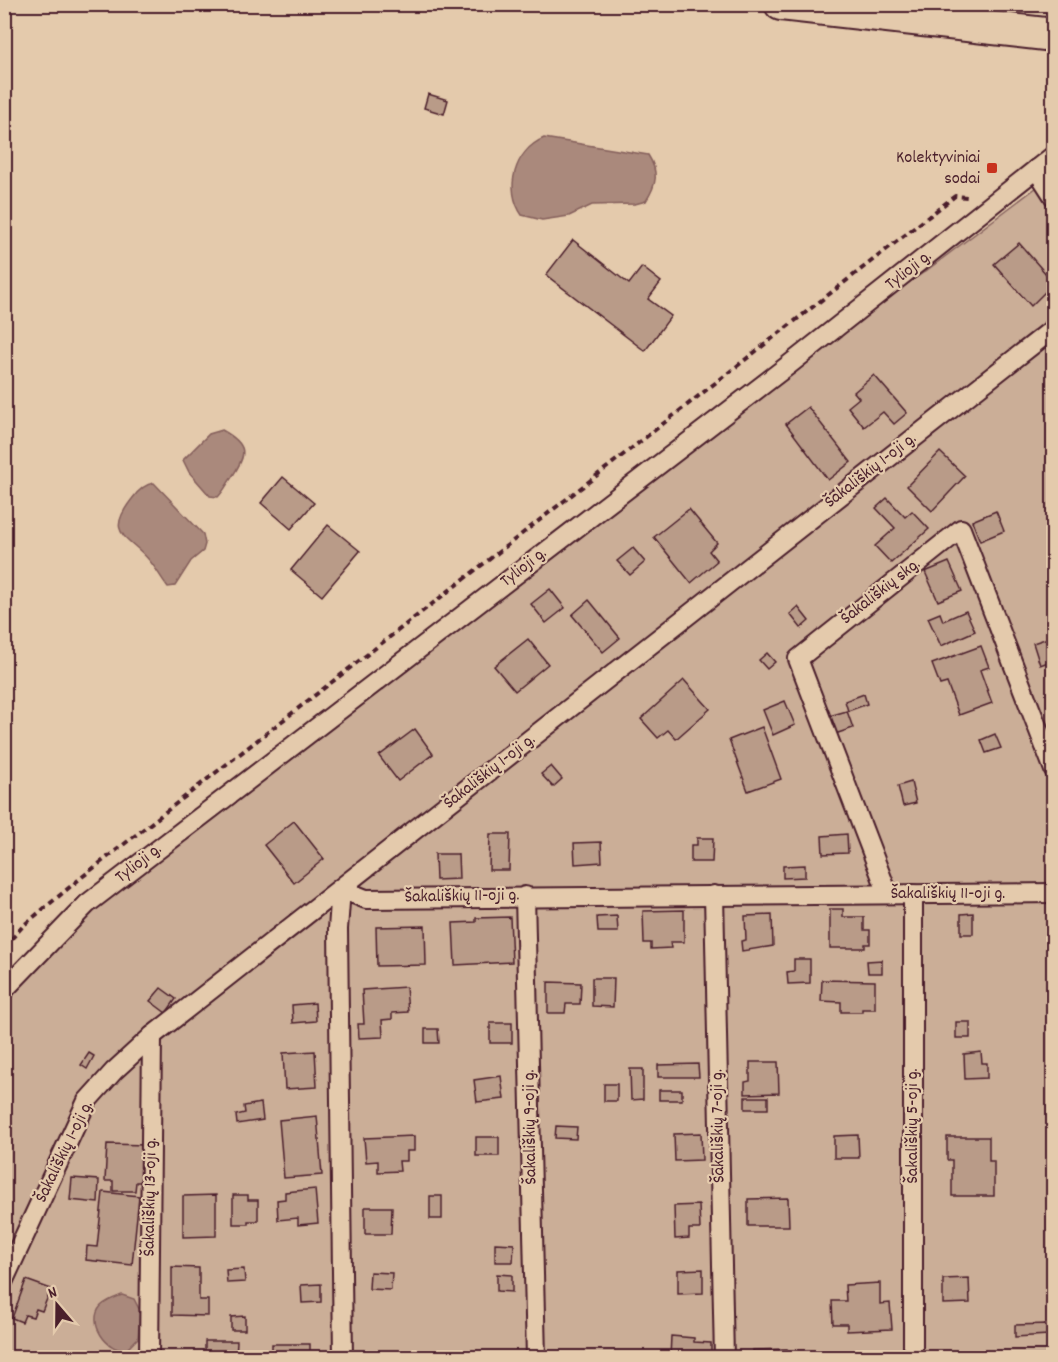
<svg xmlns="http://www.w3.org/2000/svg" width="1058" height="1362" viewBox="0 0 1058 1362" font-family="Dekko,sans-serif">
<rect width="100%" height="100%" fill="#e4caac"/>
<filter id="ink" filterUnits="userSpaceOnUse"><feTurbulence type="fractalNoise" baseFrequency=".0167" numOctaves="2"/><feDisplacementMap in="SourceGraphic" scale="12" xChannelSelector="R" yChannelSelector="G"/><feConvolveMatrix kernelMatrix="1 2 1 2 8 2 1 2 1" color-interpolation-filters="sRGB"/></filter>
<g filter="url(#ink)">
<path fill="#cbae97" stroke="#8a6661" stroke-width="1.5" d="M1053,175v1182h-1048l-1,-367 83,-86 703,-540 136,-93z"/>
<g fill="#aa897b" stroke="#845f5b" stroke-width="1.5">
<path d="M544,138l104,17c11,17 9,29 -2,46l-11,3 -43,1 -23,11 -27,4 -20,-5c-18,-26 -8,-64 22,-77z"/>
<path d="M222,430c27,15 25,24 10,47 -5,7 -8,14 -14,20l-8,-1 -21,-24 -6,-12 26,-26z"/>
<path d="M154,483l49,51 2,10 -2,7 -12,10 -16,25 -7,1c-7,-9 -12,-19 -19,-27 -21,-25 -45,-25 -17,-61 5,-7 13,-15 22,-16z"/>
<path d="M122,1295l12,4 6,12 -2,27 -12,12c-19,2 -40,-28 -25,-44 6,-6 13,-8 21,-11z"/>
</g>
<g fill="#b99b88" stroke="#4a1f2b" stroke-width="1.5">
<path d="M428,94l20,6 -4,14 -20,-6z"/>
<path d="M573,240l56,44 13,-17 19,15 -13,17 23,17 -26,35 -99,-76z"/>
<path d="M1019,243l35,40 -23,23 -37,-42z"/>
<path d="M874,375l33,38 -13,11 -11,-12 -19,15 -16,-20 11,-9 -5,-6z"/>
<path d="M808,407l43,55 -23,18 -42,-56z"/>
<path d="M940,452l25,24 -33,35 -25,-25z"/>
<path d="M283,477l31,26 -23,26 -30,-26z"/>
<path d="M887,498l18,19 7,-6 17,18 -38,34 -16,-17 20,-18 -19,-20z"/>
<path d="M689,509l28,34 -8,8 8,10 -26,22 -37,-46z"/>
<path d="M996,511l8,20 -24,10 -8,-20z"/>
<path d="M328,525l32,26 -38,45 -31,-26z"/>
<path d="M633,548l12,14 -15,13 -13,-14z"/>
<path d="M949,562l13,29 -24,10 -13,-29z"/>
<path d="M550,589l15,19 -19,15 -15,-19z"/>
<path d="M589,600l31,38 -17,14 -31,-37z"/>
<path d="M798,607l11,14 -8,7 -11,-14z"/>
<path d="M966,611l9,20 -34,15 -13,-28 12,-5 3,8z"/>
<path d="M1051,637l3,23 -14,5 -7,-22z"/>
<path d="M528,639l20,25 -33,27 -21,-25z"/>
<path d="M981,646l8,21 -9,3 12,33 -33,12 -12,-32 -7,2 -8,-21z"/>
<path d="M767,653l8,9 -8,7 -8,-9z"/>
<path d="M684,680l26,29 -34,30 -8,-9 -10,8 -17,-19z"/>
<path d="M864,694l3,10 -19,7 -3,-10z"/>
<path d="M785,701l10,24 -22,10 -10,-25z"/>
<path d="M847,711l6,17 -18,6 -6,-18z"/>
<path d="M762,727l19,52 -33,12 -19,-51z"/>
<path d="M415,729l18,25 -35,27 -19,-25z"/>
<path d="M995,734l6,14 -15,5 -5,-13z"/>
<path d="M551,766l11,13 -9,8 -12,-13z"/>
<path d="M911,782l5,21 -13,3 -5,-20z"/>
<path d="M294,821l30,38 -30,24 -30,-38z"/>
<path d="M490,834h20l-1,36h-20z"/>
<path d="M847,834l1,19 -25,1 -1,-18z"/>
<path d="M697,838h16l-1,24h-21v-17h6z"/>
<path d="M601,842l1,20 -27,2 -1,-21z"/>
<path d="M435,854h23l1,25 -23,1z"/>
<path d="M805,865v12l-22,1v-12z"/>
<path d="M830,909h13v8h21v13h6v14h-5v4h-35z"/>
<path d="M684,910v32h-14l1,6 -20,1v-6h-7l-1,-32z"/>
<path d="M973,913v21h-12v-20z"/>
<path d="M772,915l1,31 -31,5 -1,-10 5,-1 -1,-24z"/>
<path d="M617,916l1,16h-20l-1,-15z"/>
<path d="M510,917l2,45 -57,3 -2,-42 23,-1v-4z"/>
<path d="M425,926l1,39 -49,1 -1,-39z"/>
<path d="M794,959h16v24l-22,1 -1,-12 7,-1z"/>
<path d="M882,960v13h-14l-1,-12z"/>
<path d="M592,978h22l-1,29 -21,-1z"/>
<path d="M822,980l53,1v28h-13v3h-21v-10l-20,-1z"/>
<path d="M548,982l33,1 -1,21h-14l-1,9h-17z"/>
<path d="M406,987l2,25 -16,1v6l-10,1 1,17 -24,1 -1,-14h6l-2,-34z"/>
<path d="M161,988l15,11 -10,14 -16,-12z"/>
<path d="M315,1003l1,18 -23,2 -1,-18z"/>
<rect x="956" y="1022" width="14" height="16"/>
<rect x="490" y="1023" width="22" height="20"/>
<path d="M425,1029h13l1,14h-14z"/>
<path d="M315,1051l2,36 -32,2 -2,-36z"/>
<path d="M981,1052l1,11h5v15l-22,1 -1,-25z"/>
<path d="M89,1053l5,3 -7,13 -6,-4z"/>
<path d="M750,1062h28l1,31 -34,1v-12l5,-1z"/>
<path d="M698,1064l1,13h-41v-12z"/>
<path d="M630,1069h13v30l-12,1z"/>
<path d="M501,1076l3,23 -27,3 -3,-22z"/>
<rect x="604" y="1084" width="13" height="17"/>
<rect x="659" y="1090" width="23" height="10"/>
<rect x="745" y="1097" width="23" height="12"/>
<path d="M261,1103l2,17 -26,4 -1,-9 9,-2 -1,-7z"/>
<path d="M317,1116l5,59 -38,3 -5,-58z"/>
<path d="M556,1126l21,1 -1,12 -21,-1z"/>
<path d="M701,1133l1,27 -27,1 -1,-27z"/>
<path d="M858,1135l1,23h-25v-22z"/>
<path d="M414,1136v15h-7v10h-8l1,10 -22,1v-11l-12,1 -2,-24z"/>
<rect x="476" y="1137" width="23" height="19"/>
<path d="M947,1137h42v24h5v35h-42v-36h-5z"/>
<path d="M107,1144l39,1 -1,37h-9l-1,9h-22v-10h-8z"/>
<path d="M72,1178l27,2 -1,23 -28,-3z"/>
<path d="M315,1189l3,34 -20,2v-7l-20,2 -1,-20 8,-1v-7z"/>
<path d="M103,1192l36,4 -7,69 -46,-5 1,-14 10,1z"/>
<path d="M216,1195v41l-33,1v-41z"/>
<path d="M233,1195h15v5h10v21h-10v3h-15z"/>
<rect x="430" y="1196" width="12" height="23"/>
<path d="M788,1198l1,28h-41v-27z"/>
<path d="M699,1205l1,24h-11v9l-14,1 -1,-33z"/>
<path d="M365,1207h27l-1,27h-26z"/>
<path d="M495,1243l19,1 -1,18h-18z"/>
<path d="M172,1267l27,1v32h9v16l-36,-1z"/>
<path d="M244,1269l1,13 -18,1 -1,-13z"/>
<path d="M703,1269v24l-25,1v-24z"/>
<path d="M370,1272l22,1 -1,17 -22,-1z"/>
<path d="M497,1274l15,1v17l-15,-1z"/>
<path d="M969,1278l1,25 -27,1v-25z"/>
<path d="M26,1280l25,9 -9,22 -6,-2 -3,8 -8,-2 -3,7 -10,-4z"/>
<path d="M880,1283v21l10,-1 2,26 -45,2v-7h-14l-1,-23h14l-1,-16z"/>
<path d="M321,1284v18l-19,1 -1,-18z"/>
<path d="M245,1316v14h-14v-13z"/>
<path d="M1048,1324v11l-33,2v-12z"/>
<path d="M671,1336l23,2v4l17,1v15h-41z"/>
<path d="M205,1341h32l-1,17h-31z"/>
<rect x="272" y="1344" width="38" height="14"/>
<path d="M787,1349v9h-34v-8z"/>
<rect x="941" y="1354" width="32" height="4"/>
</g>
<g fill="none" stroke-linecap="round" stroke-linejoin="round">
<defs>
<g id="minor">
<path d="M1036,169l18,28"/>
<path d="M888,894l-90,-235 163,-130 93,241"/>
<path d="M913,894v464"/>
<path d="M714,895l10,463"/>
<path d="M525,896l11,462"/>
<path d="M4,990l83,-86 703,-540 264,-209"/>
<path d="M4,1280l83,-179 27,-30 38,-35 902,-708"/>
<path d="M149,1358l3,-322"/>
<path d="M343,1358l-5,-429 3,-40 25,10 688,-6"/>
</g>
<path id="trunk" d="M781,4l273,31"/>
</defs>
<use href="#minor" stroke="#4a1f2b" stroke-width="22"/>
<use href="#trunk" stroke="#4a1f2b" stroke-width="36"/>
<path stroke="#4a1f2b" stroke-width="4" stroke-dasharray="6 4.5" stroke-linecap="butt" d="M4,947l20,-22 58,-48 873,-681 12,1"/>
<use href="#minor" stroke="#e4caac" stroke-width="18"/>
<use href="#trunk" stroke="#e4caac" stroke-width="32"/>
</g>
</g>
<rect fill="#c8321e" stroke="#e4caac" stroke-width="2" x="986" y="162" width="12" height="12" rx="3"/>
<g text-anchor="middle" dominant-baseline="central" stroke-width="4.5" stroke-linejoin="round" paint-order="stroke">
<g font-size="18" fill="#4a1f2b" stroke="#e4caac" text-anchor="end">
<text x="980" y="158">Kolektyviniai<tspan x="980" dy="21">sodai</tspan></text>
</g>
<g font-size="18" fill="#4a1f2b" stroke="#e4caac">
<text transform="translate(909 271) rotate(-38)">Tylioji g.</text>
<text transform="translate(871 471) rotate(-38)">Šakališkių 1-oji g.</text>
<text transform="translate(524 568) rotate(-38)">Tylioji g.</text>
<text transform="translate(881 592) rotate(-38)">Šakališkių skg.</text>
<text transform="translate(490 772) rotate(-38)">Šakališkių 1-oji g.</text>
<text transform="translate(139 864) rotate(-38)">Tylioji g.</text>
<text x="948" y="894">Šakališkių 11-oji g.</text>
<text transform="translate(462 897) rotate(-1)">Šakališkių 11-oji g.</text>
<text transform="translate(719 1126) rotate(-91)">Šakališkių 7-oji g.</text>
<text transform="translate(913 1126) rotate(-90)">Šakališkių 5-oji g.</text>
<text transform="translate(531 1127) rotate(-91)">Šakališkių 9-oji g.</text>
<text transform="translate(65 1152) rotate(-64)">Šakališkių 1-oji g.</text>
<text transform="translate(151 1197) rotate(-89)">Šakališkių 13-oji g.</text>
</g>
</g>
<rect width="1058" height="1362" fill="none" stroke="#e4caac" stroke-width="24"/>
<rect x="12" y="12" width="1034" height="1338" fill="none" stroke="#4a1f2b" stroke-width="2" filter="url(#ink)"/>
<g transform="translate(57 1305) rotate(340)" stroke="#e4caac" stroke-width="4.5" paint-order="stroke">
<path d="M0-4.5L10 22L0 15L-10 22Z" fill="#4a1f2b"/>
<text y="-9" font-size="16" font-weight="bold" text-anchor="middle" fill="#4a1f2b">N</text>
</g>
</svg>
